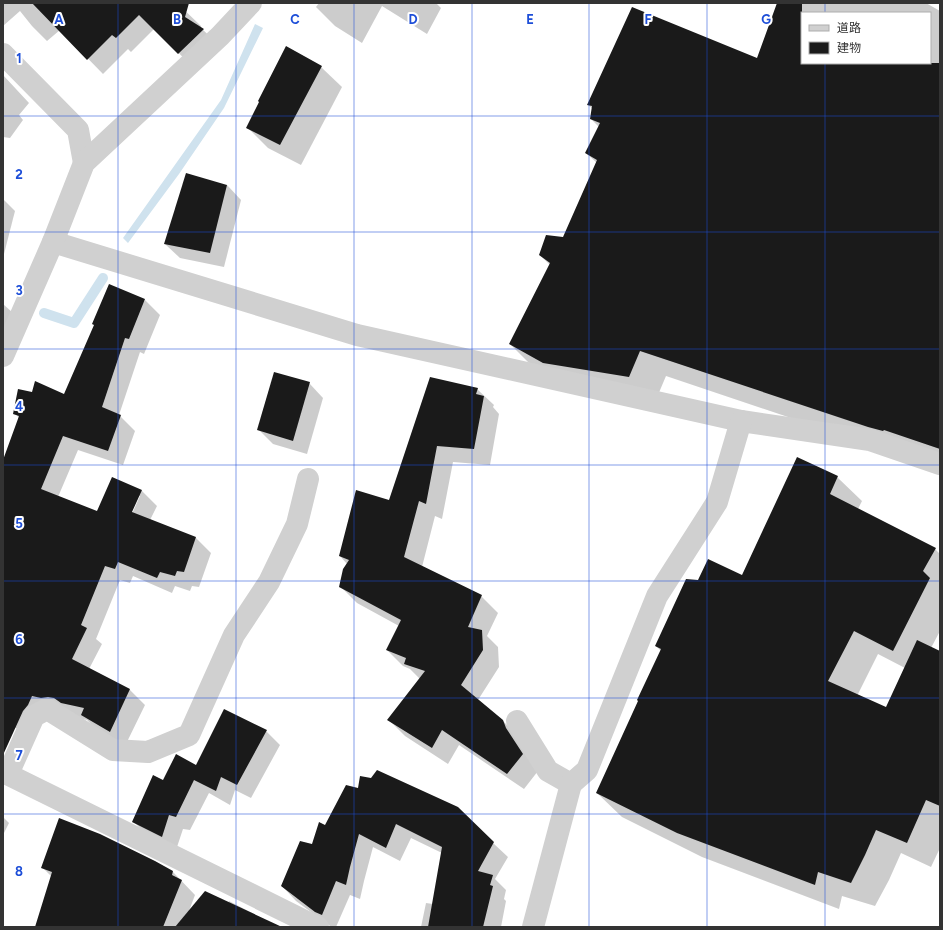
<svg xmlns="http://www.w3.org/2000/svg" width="943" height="930" viewBox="0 0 943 930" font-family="Figtree,'Noto Sans JP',sans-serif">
<rect width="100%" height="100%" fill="#fff"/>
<path fill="#cfe2ee" d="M255,24l8,4 -39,80 -45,66 -51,69 -5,-5 98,-138z"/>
<g fill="#0003" fill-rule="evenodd">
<path d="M3,3h174l24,23v2l18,17 -25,23 -40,-39 -23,23 -3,-3 -25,25 -43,-44 -13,11 -15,-15 -12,-15 -17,15z"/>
<path d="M319,3h117l5,5 -14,26 -45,-28 -20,37 -27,-17 -19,-19z"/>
<path d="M778,3h148l14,8v454l-45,-12 -229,-77 -11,26 -119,-32 -26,-26 40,-79 -10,-10 24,-17 33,-75 -11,-10 13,-26 -8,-8 2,-10 -5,-4 170,-46zM802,13h128v50h-128z"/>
<path d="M321,67l21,20 -41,78 -33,-17 -20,-20z"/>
<path d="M3,75l26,28 -10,12 4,5 -13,18 -7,-1z"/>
<path d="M227,185l14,15 -17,67 -44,-9 -15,-14z"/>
<path d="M3,199l12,12 -12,47z"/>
<path d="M145,300l15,15 -16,39 -4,-2 -21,63 16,16 -12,34 -45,-15 -20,47 40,15 15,-34 29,13 15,15 -7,14 46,18 15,15 -12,34 -7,-1 -2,5 -15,-5 -3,7 -39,-17 -3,7 -10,-3 -24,59 6,5 -13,25 41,21 15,15 -20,41 -28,-16 -10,-10 -40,-9 -13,23 -31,-10v-258l16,-48 -4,-5 18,-20 32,2zM138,496h2l-9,20h-2z"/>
<path d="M3,304l10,9 -10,26z"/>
<path d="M309,383l14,15 -16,56 -34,-10 -14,-14z"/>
<path d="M477,389l17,16 -1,2 6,7 -9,51 -37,-3 -11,57 -7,-3 -13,51 59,29 17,17 -11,23 11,11 1,20 -21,33 25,21 17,17 18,33 -14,18 -65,-44 -11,19 -43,-28 -16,-16 31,-41 -10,-10 -7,-3 -16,-16 12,-24 -42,-23 -17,-17 7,-22 -7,-8 49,-55z"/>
<path d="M837,477l25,24 -4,8 77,40 5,5v77l-9,17 9,4v196l-9,19 -30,-14 -12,27 -14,26 -33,-10 -3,13 -137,-52 -80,-40 -25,-24 64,-142 -5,-5 43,-65 44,-5zM878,654l27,14 -19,41 -29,-13z"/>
<path d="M266,731l14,14 -29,53 -16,-8 -5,15 -21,-12 -19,37 -7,-1 -7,21 -29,-15 -14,-14 30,-40 34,-15z"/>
<path d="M347,786l146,57 15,14 -13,22 11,11 -2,9 2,2 -5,26h-80l5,-24 7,1 9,-51 -31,-15 -11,23 -27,-14 -9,34 -4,18 -10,-4 -14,32 -6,-1 -34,-25 -14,-15 31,-41 13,-18z"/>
<path d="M3,817l6,6 -6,12z"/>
<path d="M42,867l131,5 22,23 -6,16 39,-8 1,-2 50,26h-243l16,-50z"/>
</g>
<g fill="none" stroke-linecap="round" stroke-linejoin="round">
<path stroke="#cfe2ee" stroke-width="10" d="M44,313l30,10 29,-45"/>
</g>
<g fill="#1a1a1a">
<path d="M32,3h157l-4,14 19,12 -26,25 -39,-39 -23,23 -4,-3 -25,25z"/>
<path d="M777,3h25v60h138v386l-56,-19 -1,1 -15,-4 -228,-76 -11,26 -86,-14 -34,-19 41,-81 -11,-8 7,-20 17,2 34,-77 -12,-7 15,-30 -10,-4 2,-13 -5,-1 45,-98 125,51z"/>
<path d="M286,46l36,20 -42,79 -34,-17 13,-26 -1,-1z"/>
<path d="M186,173l41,12 -17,68 -46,-9z"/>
<path d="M109,284l36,15 -16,40 -4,-1 -23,69 19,8 -13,36 -45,-15 -22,53 56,22 15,-34 30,13 -10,22 64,25 -12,35 -7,-1 -2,5 -15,-4 -3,6 -39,-16 -3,7 -10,-3 -24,59 6,3 -15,31 58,30 -20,43 -29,-17 3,-7 -23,-5 -7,-5 -6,-1 -7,1 -9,-2 -4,9 -5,6 -20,44v-295l16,-44 -6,-2 5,-25 14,3 3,-11 29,13 30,-69 -2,-1z"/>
<path d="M274,372l36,10 -17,59 -36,-11z"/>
<path d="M430,377l48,11 -2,6 8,2 -10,53 -37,-3 -11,58 -7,-3 -15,56 78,38 -14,32 14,3 1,20 -22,35 42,35 3,8 17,26 -16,20 -65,-44 -10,18 -45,-28 38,-49 -21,-7 2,-6 -20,-8 15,-30 -62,-33 4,-18 6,-9 -10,-4 17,-66 33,10z"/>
<path d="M797,457l41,19 -8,18 106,54 -13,23 7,7 -37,73 -39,-20 -26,50 58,26 31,-67 23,11v155l-14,-6 -19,43 -31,-13 -11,25 -14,28 -33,-11 -3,13 -138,-52 -81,-40 42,-92 -1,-1 24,-51 -6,-3 31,-67 12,1 10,-21 34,16z"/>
<path d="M224,709l43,21 -30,55 -16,-8 -5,14 -22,-11 -18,37 -7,-2 -7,22 -30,-15 21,-47 10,5 13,-26 20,11z"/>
<path d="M377,770l81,37 36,35 -16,29 15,4 -3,10 3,1 -10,41h-55l14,-80 -46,-23 -10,24 -27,-14 -9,33 -4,18 -10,-4 -14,34 -7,-3 -34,-26 19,-45 12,3 7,-22 6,3 21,-40 12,3 2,-12 11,2z"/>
<path d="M59,818l41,16 55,27 18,10 -1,4 10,5 -19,47h-128l17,-55 -11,-4z"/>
<path d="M205,891l77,36h-107z"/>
</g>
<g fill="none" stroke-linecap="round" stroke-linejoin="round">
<g stroke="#d0d0d0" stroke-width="22">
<path d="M3,54l75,76 6,33"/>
<path d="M53,242l304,93 384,86 129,19 70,24"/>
<path d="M3,356l50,-114 31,-79 136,-127 31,-33"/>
<path d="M517,721l31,50 23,13 16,-14 70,-174 60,-94 24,-81"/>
<path d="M3,772l308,152 7,3"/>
<path d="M8,774l26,-58 13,-7 66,41 35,2 41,-17 45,-100 35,-53 28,-58 11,-45"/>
<path d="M533,927l38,-143"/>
</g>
</g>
<path fill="none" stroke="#1d4ed8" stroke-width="1" stroke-opacity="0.55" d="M118,3v924M236,3v924M354,3v924M472,3v924M589,3v924M707,3v924M825,3v10M825,63v864M3,116h937M3,232h937M3,349h937M3,465h937M3,581h937M3,698h937M3,814h937"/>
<g font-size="13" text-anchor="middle" font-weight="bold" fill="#1d4ed8" stroke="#fff" stroke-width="4" stroke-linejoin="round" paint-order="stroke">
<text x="59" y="24">A</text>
<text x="177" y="24">B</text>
<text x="295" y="24">C</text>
<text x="413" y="24">D</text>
<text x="530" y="24">E</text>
<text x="648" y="24">F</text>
<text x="766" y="24">G</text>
<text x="19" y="63">1</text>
<text x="19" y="179">2</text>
<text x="19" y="295">3</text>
<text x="19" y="411">4</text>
<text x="19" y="528">5</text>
<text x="19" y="644">6</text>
<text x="19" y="760">7</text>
<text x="19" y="876">8</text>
</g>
<rect width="943" height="930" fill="none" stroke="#333333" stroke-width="8"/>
<rect x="801" y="12" width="130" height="52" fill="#ffffff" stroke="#adadad"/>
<rect x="809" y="25" width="20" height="6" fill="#d0d0d0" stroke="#adadad"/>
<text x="837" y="32" font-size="12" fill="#333333">道路</text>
<rect x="809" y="42" width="20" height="12" fill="#1a1a1a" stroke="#adadad"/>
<text x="837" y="52" font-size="12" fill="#333333">建物</text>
</svg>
